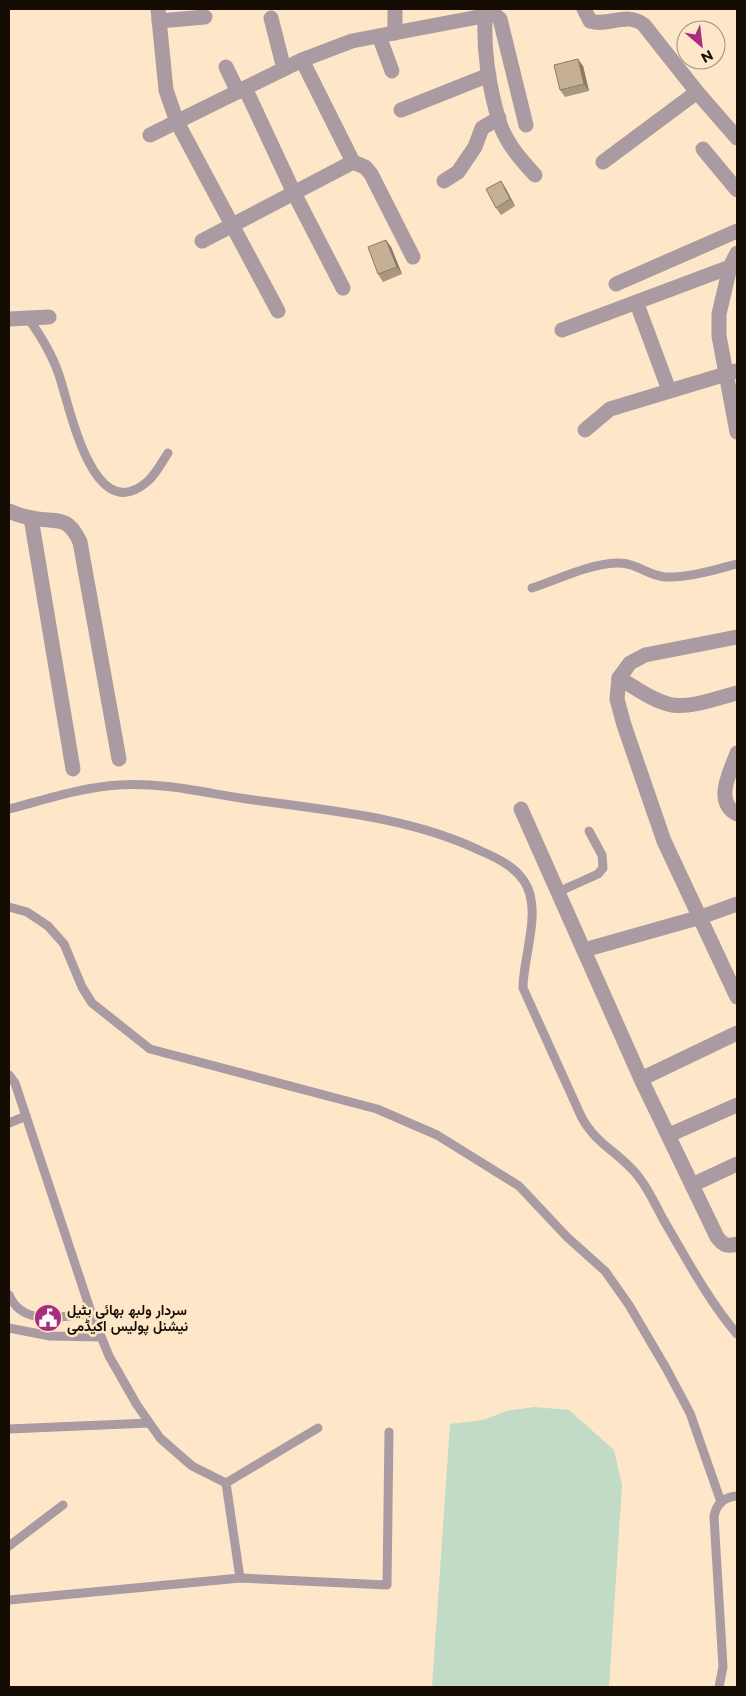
<svg xmlns="http://www.w3.org/2000/svg" width="746" height="1696" viewBox="0 0 746 1696" font-family="Montserrat,Vazirmatn,sans-serif">
<rect width="100%" height="100%" fill="#fde7c8"/>
<path fill="#c1dbc6" d="M534,1407l35,3 45,40 8,35 -13,202h-177l18,-263 33,-4 24,-9z"/>
<g fill="none" stroke-linecap="round" stroke-linejoin="round">
<g stroke="#aa9aa1" stroke-width="9">
<path d="M28,318c13,18 24,36 31,57 11,32 34,155 89,106 8,-7 14,-19 20,-28"/>
<path d="M532,588c27,-9 57,-24 85,-25 19,-1 31,13 48,14 24,1 49,-7 72,-13"/>
<path d="M9,809c35,-9 73,-22 110,-24 47,-3 90,9 135,15 77,11 156,17 227,51 16,7 33,15 43,30 19,28 -1,75 -1,107l58,128c14,28 39,37 57,60 11,14 17,28 25,43 23,39 45,81 74,115"/>
<path d="M558,892l40,-18 5,-6 -1,-13 -13,-24"/>
<path d="M9,907l18,5 21,14 16,18 18,43 10,16 58,46 227,60 60,26 82,51 48,51 38,34 24,34 37,63 24,45 31,89"/>
<path d="M9,1075l6,8 76,229 18,44 28,49 23,33 32,28 34,17"/>
<path d="M9,1123l17,-7"/>
<path d="M9,1295c14,33 55,21 83,18"/>
<path d="M9,1328l41,8 51,1"/>
<path d="M9,1429l140,-6"/>
<path d="M9,1546l54,-41"/>
<path d="M240,1578l-14,-95 92,-55"/>
<path d="M9,1600l231,-22 147,7 2,-153"/>
<path d="M719,1687l4,-20 -9,-150c2,-13 10,-20 23,-21"/>
</g>
<g stroke="#aa9aa1" stroke-width="15">
<path d="M158,9l8,81 11,32 101,189"/>
<path d="M486,9c-4,36 3,80 14,115 7,20 21,36 35,51"/>
<path d="M584,9l6,12c19,6 37,-10 54,4l53,67 40,46"/>
<path d="M271,18l13,51"/>
<path d="M159,21l46,-4"/>
<path d="M395,33v-24"/>
<path d="M379,36l13,35"/>
<path d="M302,60l51,102"/>
<path d="M226,67l12,25"/>
<path d="M245,88l49,105 49,95"/>
<path d="M401,110l88,-35"/>
<path d="M150,135l152,-75 50,-19 142,-27 6,5 26,106"/>
<path d="M703,149l34,41"/>
<path d="M603,162l94,-70"/>
<path d="M444,181l14,-9 17,-25 7,-19 17,-10"/>
<path d="M202,241l151,-79 12,5 6,7 42,83"/>
<path d="M737,253l-7,14 -11,47v22l18,96"/>
<path d="M616,284l121,-53"/>
<path d="M637,304l32,86"/>
<path d="M9,319l40,-2"/>
<path d="M562,330l168,-63"/>
<path d="M585,430l25,-21 126,-38"/>
<path d="M9,511c7,3 15,6 23,7 25,5 35,-4 48,24l39,217"/>
<path d="M31,518l42,251"/>
<path d="M737,637l-92,18 -15,8 -11,15 -2,21 7,26 40,116 73,156"/>
<path d="M619,678c17,10 34,23 53,27 20,3 45,-7 65,-12"/>
<path d="M737,753c-6,18 -24,48 0,61"/>
<path d="M521,809l120,270 76,158c6,8 10,10 20,7"/>
<path d="M584,950l117,-33 36,-13"/>
<path d="M641,1079l96,-46"/>
<path d="M669,1135l68,-30"/>
<path d="M692,1185l45,-21"/>
</g>
</g>
<g fill="#a9977f">
<path d="M583,66l6,25 -24,6 -5,-7z"/>
<path d="M501,181l5,8 9,17 -14,9 -5,-7z"/>
<path d="M386,240l5,7 11,27 -19,8 -5,-8z"/>
</g>
<g fill="#8a7b68">
<path d="M578,59l5,7 6,25 -5,-7z"/>
<path d="M501,181l5,8 9,17 -5,-7z"/>
<path d="M386,240l5,7 11,27 -5,-7z"/>
</g>
<g fill="#c5b094" stroke="#8a7b68">
<path d="M578,59l6,25 -24,6 -6,-25z"/>
<path d="M501,181l9,18 -14,9 -10,-19z"/>
<path d="M386,240l11,27 -19,7 -10,-27z"/>
</g>
<defs>
<symbol id="civic-disc" viewBox="-11 -11 22 22"><circle r="9.5" fill="#a92c7e" stroke="#fde7c8"/><path d="M-.6-6.5H3V-4.5H.6V-3L4-1V1h2V6H-6V1h2V-1L-.6-3ZM-1.2 2.5V6h2.4V2.5Z" fill="#fff"/></symbol>
</defs>
<g fill-rule="evenodd">
<use href="#civic-disc" x="32" y="1302" width="32" height="32"/>
</g>
<g text-anchor="middle" dominant-baseline="central" stroke-width="5" stroke-linejoin="round" paint-order="stroke">
<g font-size="14" font-weight="bold" fill="#150d04" stroke="#fde7c8" text-anchor="start">
<text x="67" y="1310">سردار ولبھ بھائی پٹیل<tspan x="67" dy="16">نیشنل پولیس اکیڈمی</tspan></text>
</g>
</g>
<rect width="746" height="1696" fill="none" stroke="#150d04" stroke-width="20"/>
<g transform="translate(701 45) rotate(152)"><circle r="24" fill="#fde7c8" stroke="#a0907a"/>
<path d="M0-4L9 19L0 12L-9 19Z" fill="#a92c7e"/>
<text y="-8" font-size="14" font-weight="bold" text-anchor="middle" fill="#150d04">N</text>
</g>
</svg>
